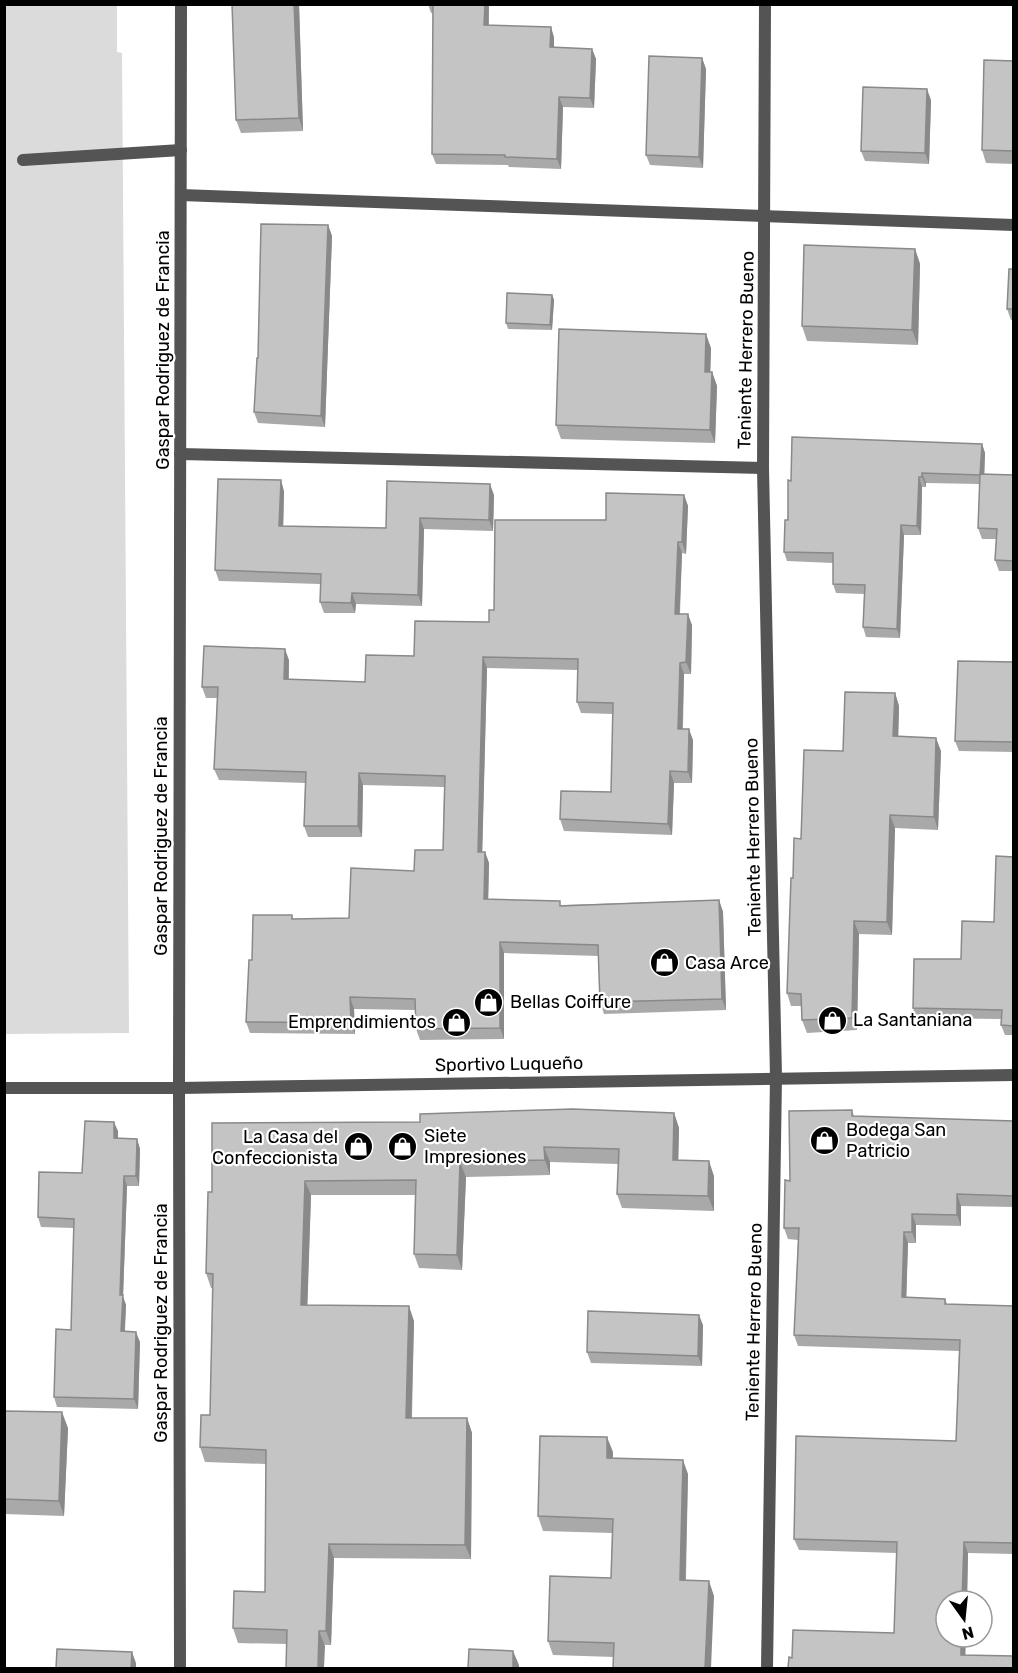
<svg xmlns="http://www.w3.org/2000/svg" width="1018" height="1673" viewBox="0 0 1018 1673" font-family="Rubik,sans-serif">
<rect width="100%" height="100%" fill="#fff"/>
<path fill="#dbdbdb" d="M4,5h113v47l5,1 7,980 -124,1z"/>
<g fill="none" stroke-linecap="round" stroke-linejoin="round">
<path stroke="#545454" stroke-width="12" d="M23,160l158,-10"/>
<g stroke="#545454" stroke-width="12">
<path d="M765,4l-2,464 13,609 -9,591"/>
<path d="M181,195l833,30"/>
<path d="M180,454l583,14"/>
<path d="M180,1668l-1,-580 2,-1084"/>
</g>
<path stroke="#545454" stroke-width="12" d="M4,1088h175l835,-13"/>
</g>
<g fill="#a9a9a9">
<path d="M299,4l4,127 -62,2 -5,-13z"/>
<path d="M428,4h61v21l65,12v10l38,2 4,10 -2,49 -31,-1 -2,62 -52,-2 -1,-2 -72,-1 -4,-10 1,-141h-2z"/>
<rect x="812" y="4" width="107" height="1"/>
<path d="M702,58l4,11 -3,99 -53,-3 -4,-10z"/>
<path d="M1014,61v103l-28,-1 -4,-13z"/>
<path d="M931,100l-2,64 -64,-3 -4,-10z"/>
<path d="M328,225l4,11 -7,191 -67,-4 -4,-11z"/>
<path d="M915,249l5,15 -2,81 -111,-4 -5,-15z"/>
<path d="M1014,269v51h-3l-4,-11z"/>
<path d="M552,295l2,5 -2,30 -44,-1 -2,-6z"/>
<path d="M711,348l-1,24h2l5,14 -2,57 -154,-4 -5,-14z"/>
<path d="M982,444l3,9 -1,21 30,1v96h-15l-4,-11 1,-21h-14l-4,-11 2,-44 -54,-1v4h-4l-1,48h-17l-4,103 -34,-1 -3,-10 1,-33 -28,-1 -3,-9v-21l-46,-2 -3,-9 7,-71z"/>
<path d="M284,491l-1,35 103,2 108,-33 -1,36 -69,-2 -2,77 -66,-2 -1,9h-31l-4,-11v-18l-101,-3 -4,-11z"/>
<path d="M684,495l4,11 -2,48 -4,-1 -2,61 12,11 -1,49h-7l-1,55 10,11 -1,43h-18l-2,52 -108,-4 -4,-12 51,-27 2,-78 -32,-1 -4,-11 1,-32 -91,-2 -5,184h3l4,11 -1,36 74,6 157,-5 4,12 3,98 -122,4 -4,-12 -1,-46 -95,-3v86l-84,1 -4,-11 -1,-19 -61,-1 1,25 -105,-1 -4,-11 6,-62 40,-45 1,4 56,-1 94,-68 1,-63 -81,-2 -1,52h-54l-4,-11 1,-43 -86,-3 -5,-11 3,-71h-11l-4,-11 87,-27v19l76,3 49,-26 75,-34 5,-12 112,-90z"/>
<path d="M1014,662v90l-55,-1 -4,-10z"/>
<path d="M895,693l4,13 -1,30 43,15 -3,79 -43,-2 -3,107 -33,-1 -2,96 -50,3 -5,-13v-14h-11l-4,-13 6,-115 8,-39z"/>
<path d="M1014,857v178h-9l-4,-10v-6l-85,-1 -3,-10 48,-49 33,-37z"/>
<path d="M852,1110l2,6 160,5v86l-53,-1v20l-45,-1v18h-8l-2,54 39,2 2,5 67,2v248l-46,-1 -1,48h-21v36l-154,21 102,-25 3,-80 -98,-3 -5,-11 162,-98 3,-90 -161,-5 -4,-11 4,-95 -10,-1 -4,-11 6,-47z"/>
<path d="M674,1113l5,15 -1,32 36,16v35l-92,-3 -5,-14 1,-30 -68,-2v13l-84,2 -4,93 -43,-2 -5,-14 1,-59h-104l-4,110 107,16 -2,97h55l5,15 -1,126 -137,-1 -3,87 -93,-2 -5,-15 32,-36 1,-128 -61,-2 -5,-15 10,-32 3,-127h-2l-5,-15 6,-81 208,-70z"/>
<path d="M118,1131v7l19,1 3,10 -1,37h-12l-4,111 3,8 -1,27 15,10 -2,67 -81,-2 -3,-10 17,-67 3,-102 -33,-1 -3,-10 44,-44z"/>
<path d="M703,1325l-1,41 -111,-3 -4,-11z"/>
<path d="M4,1411l64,17 -4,88 -60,-2z"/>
<path d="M613,1452v6l75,16 -2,106 28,16 -100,61 -61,-2 -5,-14 63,-63 1,-45 -69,-2 -5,-15z"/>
</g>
<g fill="#898989">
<path d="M294,4h5l4,127 -4,-13z"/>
<path d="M485,4h4l-1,31 -4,-10z"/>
<path d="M551,27l3,10v20l-4,-10z"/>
<path d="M592,49l4,10 -2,49 -4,-10z"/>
<path d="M702,58l4,11 -3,99 -4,-11z"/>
<path d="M927,89l4,11 -2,64 -4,-11z"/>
<path d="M559,97l4,10 -2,62 -4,-10z"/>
<path d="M328,225l4,11 -7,191 -4,-11z"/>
<path d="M915,249l5,15 -2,81 -6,-15z"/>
<path d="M552,295l2,5 -2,30 -2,-5z"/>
<path d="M706,334l5,14 -1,37 -5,-13z"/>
<path d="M712,372l5,14 -2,57 -5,-13z"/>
<path d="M982,444l3,9 -1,31 -4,-9z"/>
<path d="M922,473l4,10v4l-4,-10z"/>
<path d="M919,477l3,10 -1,48 -4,-9z"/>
<path d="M281,480l3,11 -1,46 -4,-11z"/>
<path d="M490,484l4,11 -1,36 -4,-11z"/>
<path d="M684,495l4,11 -2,48 -4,-12z"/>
<path d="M420,518l4,11 -2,77 -4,-11z"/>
<path d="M901,525l3,10 -4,103 -3,-9z"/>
<path d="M678,542l4,11 -3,72 -4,-11z"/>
<path d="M352,593l4,11 -1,9 -4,-10z"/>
<path d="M688,614l4,11 -1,49 -5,-12z"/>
<path d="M285,649l4,11 -1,30 -4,-11z"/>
<path d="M483,657l4,11 -5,195 -4,-11z"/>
<path d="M680,663l4,11 -2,66 -4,-11z"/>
<path d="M895,693l4,13 -1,43 -5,-13z"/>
<path d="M689,729l4,11 -1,43 -4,-11z"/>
<path d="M936,738l5,13 -3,79 -4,-13z"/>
<path d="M670,771l4,12 -2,52 -4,-11z"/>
<path d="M359,773l4,12 -1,52 -4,-11z"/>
<path d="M890,815l5,13 -3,107 -5,-13z"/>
<path d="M485,852l4,11 -1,47 -4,-11z"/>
<path d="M719,900l4,12 3,98 -4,-11z"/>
<path d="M854,921l5,13 -2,96 -5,-12z"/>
<path d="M500,942l4,11v86l-4,-11z"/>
<path d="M350,997l4,12 1,25 -4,-11z"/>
<path d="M674,1113l5,15 -1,47 -5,-15z"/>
<path d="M114,1122l4,9v17l-4,-10z"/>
<path d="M137,1139l3,10 -1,37 -3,-10z"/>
<path d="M544,1147l6,15v13l-5,-15z"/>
<path d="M709,1161l5,15v35l-6,-15z"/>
<path d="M460,1162l6,15 -4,93 -5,-15z"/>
<path d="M124,1176l3,10 -4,111 3,8 -2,36 -3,-10 -1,-36z"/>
<path d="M305,1181l6,14 -4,124 -6,-14z"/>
<path d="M957,1194l4,12v20l-4,-11z"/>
<path d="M912,1214l4,11v18l-4,-11z"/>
<path d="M904,1232l4,11 -2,66 -4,-12z"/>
<path d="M409,1306l5,15 -3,111 -5,-14z"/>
<path d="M699,1315l4,10 -1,41 -4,-10z"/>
<path d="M136,1332l4,10 -2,67 -4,-10z"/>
<path d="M62,1412l6,16 -4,88 -5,-15z"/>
<path d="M467,1418l5,15 -1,126 -6,-14z"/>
<path d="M607,1437l6,15 -1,21 -5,-15z"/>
<path d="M683,1460l5,14 -3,121 -5,-15z"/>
<path d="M964,1542l4,11 -1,48h-5z"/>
<path d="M329,1544l5,14 -3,87 -5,-14z"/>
<path d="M709,1581l5,15 -3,72h-6z"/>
<path d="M319,1631l6,15 -1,22h-6z"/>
<path d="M961,1637h5l-1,29 -4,-11z"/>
<path d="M513,1651l6,14v3h-6z"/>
<path d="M132,1652l4,11v5h-5z"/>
</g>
<g fill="#c4c4c4" stroke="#898989" stroke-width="1.5">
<path d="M232,4h62l5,114 -63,2z"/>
<path d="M433,4h52l-1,21 67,2 -1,20 42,2 -2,49 -31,-1 -2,62 -52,-2v-2l-73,-1z"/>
<path d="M649,56l53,2 -3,99 -53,-2z"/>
<path d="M984,60l30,1v90l-32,-1z"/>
<path d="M863,87l64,2 -2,64 -64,-2z"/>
<path d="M261,224l67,1 -7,191 -67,-4 3,-54h1z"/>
<path d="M804,245l111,4 -3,81 -110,-4z"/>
<path d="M1009,269h5v40h-7z"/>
<path d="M507,293l45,2 -2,30 -44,-2z"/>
<path d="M559,329l147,5 -1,38h7l-2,58 -154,-5z"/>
<path d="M792,437l190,7 -2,31 -58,-2v4h-3l-2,49 -16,-1 -4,104 -34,-2 2,-42 -32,-1v-31l-49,-1 1,-32h3v-40l3,1z"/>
<path d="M980,474l34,1v86l-19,-1 2,-31 -19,-1z"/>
<path d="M218,479l63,1 -2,46 107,2 1,-47 103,3 -1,36 -69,-2 -2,77 -66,-2 -1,10 -31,-1 1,-28 -106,-4z"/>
<path d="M606,493l78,2 -2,47h-4l-3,72h13l-2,48 -6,1 -2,66h11l-1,43 -18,-1 -2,53 -108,-5 1,-28 50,1 2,-89 -36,-1 1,-43 -95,-2 -5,195h7l-1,47 76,2v5l159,-6 3,99 -122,3 -2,-57 -98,-3v86l-84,1 -1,-30 -65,-2 1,26 -105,-1 3,-62h3l1,-45h39v4l57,-1 2,-50 63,3 1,-21h28l2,-74 -86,-3 -1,53h-54l2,-54 -92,-3 4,-82h-16l2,-41 81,3 -1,30 81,3 1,-27 48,1 1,-35 74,1v-12h5l1,-90h111z"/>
<path d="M958,661l56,1v80l-59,-1z"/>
<path d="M845,692l50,1 -2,43 43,2 -2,79 -44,-2 -3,107 -33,-1 -2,97 -50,2 -1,-26 -14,-1 4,-115h2l1,-40 7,1 3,-89 39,1z"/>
<path d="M996,856l18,1v169l-13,-1 1,-15 -89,-2 1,-49h47l1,-38 32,1z"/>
<path d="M573,1109l101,4 -1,47 36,1 -1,35 -91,-2 2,-45 -75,-2 1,13 -85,2 -3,93 -43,-1 2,-74 -111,1 -4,124 108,1 -3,112h61l-2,127 -136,-1 -3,87h-7l-1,37h-32l1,-38 -54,-2 1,-37 31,1 1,-142 -66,-3 1,-32h9l3,-141 -7,-1 2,-81h4v-69l208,-1v-8z"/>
<path d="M852,1110v6l162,5v75l-57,-2v21l-45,-1v18h-8l-2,65 43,2v5l69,2v237l-50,-1 -2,59h-16v36h15v18l53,1v12h-226l1,-11 3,1 1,-28 101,3 3,-91 -103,-3 2,-103 160,5 4,-101 -166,-5 5,-107h-15l1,-48 5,1 -1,-70z"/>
<path d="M85,1121l29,1v16l23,1 -1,37h-12l-4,119h3l-2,36 15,1 -2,67 -80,-2 2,-68 15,1 3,-111 -36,-2 1,-45 43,1z"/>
<path d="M588,1311l111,4 -1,41 -111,-4z"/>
<path d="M4,1411l58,1 -3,89 -55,-2z"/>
<path d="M540,1436l67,1v21l76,2 -3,120 29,1 -4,87h-92l1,-25 -66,-2 2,-65 61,2 2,-59 -75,-3z"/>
<path d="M57,1649l75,3 -1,16h-75z"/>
<path d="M469,1649l44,2v17h-45z"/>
</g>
<defs>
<symbol id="shop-disc" viewBox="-11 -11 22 22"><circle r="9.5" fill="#000" stroke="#fff"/><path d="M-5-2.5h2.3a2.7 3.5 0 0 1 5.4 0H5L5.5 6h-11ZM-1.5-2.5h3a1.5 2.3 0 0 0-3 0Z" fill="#fff"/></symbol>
</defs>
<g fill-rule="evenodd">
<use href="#shop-disc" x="648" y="946" width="33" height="33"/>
<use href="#shop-disc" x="472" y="986" width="33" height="33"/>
<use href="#shop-disc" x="816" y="1004" width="33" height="33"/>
<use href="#shop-disc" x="440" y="1006" width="33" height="33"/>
<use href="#shop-disc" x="808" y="1124" width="33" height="33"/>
<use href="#shop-disc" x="386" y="1130" width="33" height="33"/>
<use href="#shop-disc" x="342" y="1130" width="33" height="33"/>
</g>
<g text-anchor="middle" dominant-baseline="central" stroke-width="4.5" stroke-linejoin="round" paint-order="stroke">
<g font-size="18" fill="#000" stroke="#fff">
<text transform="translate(163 350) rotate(-90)">Gaspar Rodriguez de Francia</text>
<text transform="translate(746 350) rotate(-89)">Teniente Herrero Bueno</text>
<text transform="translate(161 836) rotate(-90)">Gaspar Rodriguez de Francia</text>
<text transform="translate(753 837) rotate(-91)">Teniente Herrero Bueno</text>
<text transform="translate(509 1064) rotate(-1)">Sportivo Luqueño</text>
<text transform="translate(754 1322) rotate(-89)">Teniente Herrero Bueno</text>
<text transform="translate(161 1323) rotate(-90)">Gaspar Rodriguez de Francia</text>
</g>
<g font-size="18" fill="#000" stroke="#fff" text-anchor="start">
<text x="685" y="963">Casa Arce</text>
<text x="510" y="1002">Bellas Coiffure</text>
<text x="853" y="1020">La Santaniana</text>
<text x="436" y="1022" text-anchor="end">Emprendimientos</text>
<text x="846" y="1130">Bodega San<tspan x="846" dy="21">Patricio</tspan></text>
<text x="424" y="1136">Siete<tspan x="424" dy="21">Impresiones</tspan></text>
<text x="338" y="1137" text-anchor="end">La Casa del<tspan x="338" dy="21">Confeccionista</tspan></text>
</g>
</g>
<rect width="1018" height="1673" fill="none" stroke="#000000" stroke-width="12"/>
<g transform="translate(964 1619) rotate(165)"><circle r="28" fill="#ffffff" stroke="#999999" stroke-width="1.5"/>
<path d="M0-4.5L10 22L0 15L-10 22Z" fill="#000000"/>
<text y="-9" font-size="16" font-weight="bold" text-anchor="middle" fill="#000000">N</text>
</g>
</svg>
